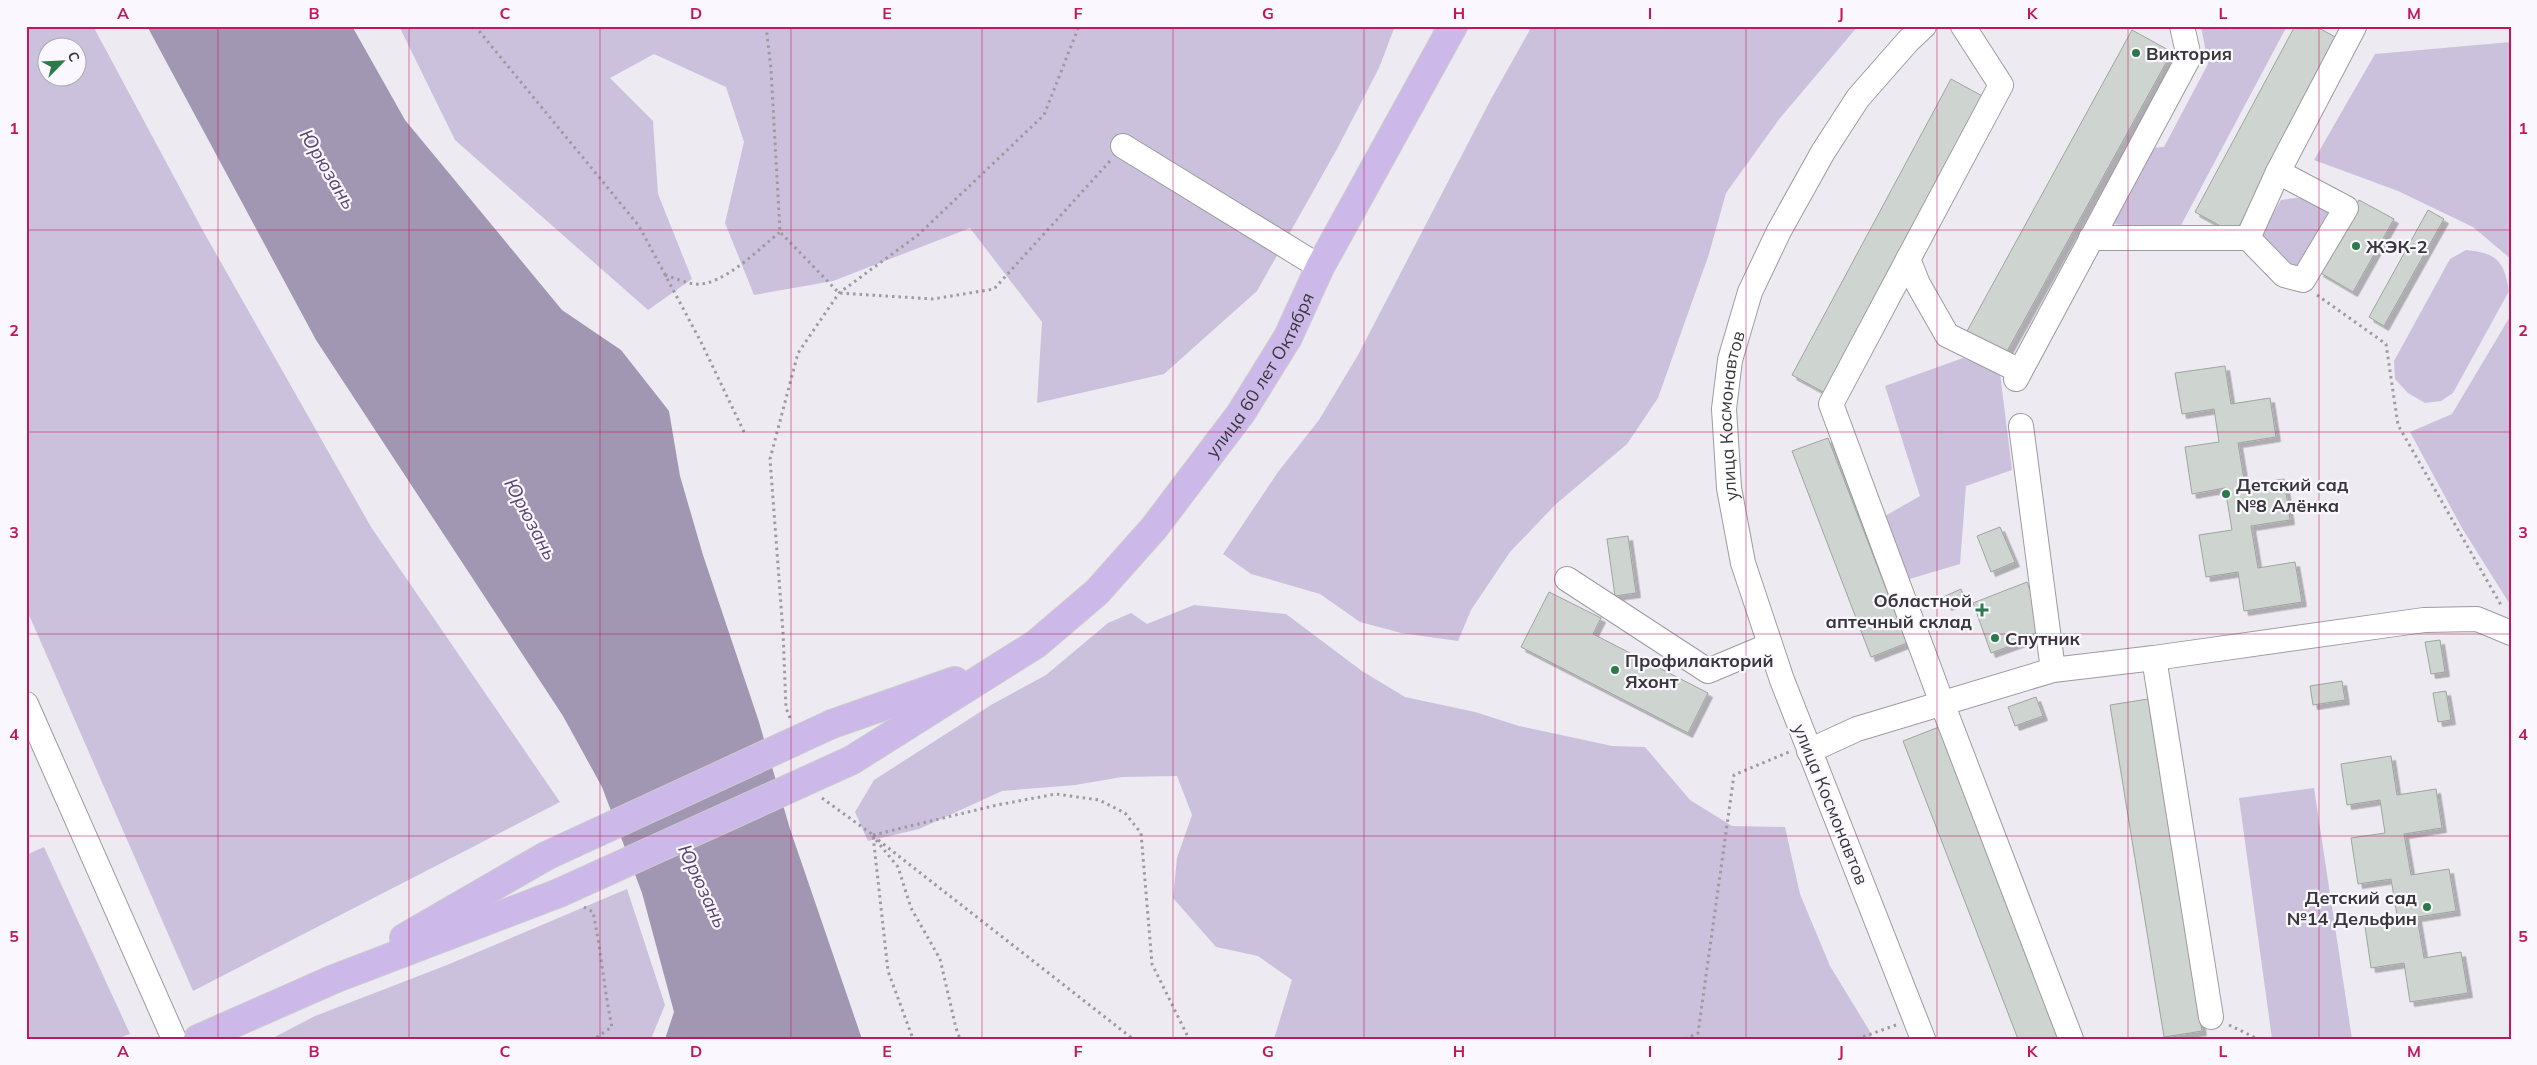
<svg xmlns="http://www.w3.org/2000/svg" width="2537" height="1065" viewBox="0 0 2537 1065" font-family="Mulish,sans-serif">
<defs>
<filter id="shadow"><feDropShadow dx="4.5" dy="4.5" stdDeviation="0" flood-color="#0004"/></filter>
</defs>
<rect width="100%" height="100%" fill="#edeaf2"/>
<g fill="#cbc1dc" fill-rule="evenodd">
<path d="M26,26h67l109,203 169,298 189,275 -367,189 -167,-383zM48,48h30v30h-30z"/>
<path d="M399,26h996l-16,42 -42,81 -80,142 -93,83 -127,29 5,-81 -72,-94 -137,53 -79,14 -29,-72 19,-81 -18,-55 -72,-33 -44,24 43,43 5,73 34,85 -44,31 -193,-170z"/>
<path d="M1532,26h326l-78,92 -54,75 -17,61 -51,144 -31,46 -72,61 -45,47 -39,58 -13,31 -57,-8 -41,-11 -40,-28 -69,-20 -28,-20 55,-82 41,-52 39,-65 133,-256z"/>
<path d="M2201,26h86l-108,203 -67,-5 37,-76 15,-1 44,-83z"/>
<path d="M2511,42v217l-38,-32 -75,-36 -84,-31 61,-106z"/>
<path d="M2304,197l25,14 -32,57 -25,-11 -10,-24 19,-33z"/>
<path d="M2466,250c31,3 38,11 43,41l-56,102 -12,8 -16,2 -17,-10 -13,-14 -1,-18 56,-102z"/>
<path d="M2511,315v291l-49,-78 -52,-96 42,-18z"/>
<path d="M1963,358l37,15 12,97 -46,16 -6,78 -54,16 -21,-64 35,-20 -35,-110z"/>
<path d="M1194,605l92,9 76,57 43,26 70,15 44,14 93,20 33,1 45,53 42,26 53,1 15,67 30,72 39,64 3,9h-598l18,-59 -34,-24 -42,-9 -43,-49 4,-40 15,-43 -15,-39 -55,1 -47,8 -73,6 -83,38 -51,12 -13,-29 19,-32 117,-75 55,-30 62,-52 23,-10 16,11z"/>
<path d="M2314,788l38,251h-80l-33,-241z"/>
<path d="M44,847l86,187 -14,5h-90v-184z"/>
<path d="M627,889l38,116 -14,34h-380l44,-23 132,-51z"/>
</g>
<path fill="#a197b2" d="M147,26h205l53,94 157,190 59,40 48,61 11,65 23,79 56,167 31,107 72,210h-197l9,-27 -32,-119 -40,-106 -39,-71 -247,-376z"/>
<g fill="#ced5d0" stroke="#9ea59f" filter="url(#shadow)">
<path d="M2295,26h20l24,13 -104,195 -40,-22z"/>
<path d="M2132,30l40,22 -167,303 -39,-22z"/>
<path d="M1951,79l35,19 -159,296 -35,-19z"/>
<path d="M2359,200l35,19 -41,73 -34,-20z"/>
<path d="M2428,210l16,9 -60,107 -15,-9z"/>
<path d="M2225,366l6,38 39,-6 6,39 -38,6 7,42 39,-6 6,41 -39,6 7,42 37,-6 7,40 -58,9 -6,-39 -32,5 -7,-42 33,-5 -7,-42 -33,6 -7,-47 34,-5 -5,-33 -32,5 -7,-41z"/>
<path d="M1828,438l79,205 -36,14 -79,-206z"/>
<path d="M2000,527l15,35 -24,10 -14,-36z"/>
<path d="M1628,536l8,57 -21,3 -8,-57z"/>
<path d="M2027,582l19,51 -55,20 -18,-50z"/>
<path d="M1961,589l4,9 -18,8 -4,-9z"/>
<path d="M1549,592l52,26 -8,16 115,59 -20,40 -167,-86z"/>
<path d="M2440,640l5,32 -14,2 -6,-32z"/>
<path d="M2342,681l3,19 -32,5 -3,-19z"/>
<path d="M2446,691l5,29 -13,2 -5,-29z"/>
<path d="M2036,697l7,19 -28,10 -7,-19z"/>
<path d="M2148,699l54,332 -38,6 -54,-332z"/>
<path d="M1944,725l121,314h-47l-115,-298z"/>
<path d="M2391,756l6,39 39,-6 6,39 -38,6 7,41 38,-6 7,42 -39,6 7,41 37,-6 7,41 -58,9 -6,-39 -33,5 -6,-42 33,-5 -7,-42 -33,5 -7,-46 34,-5 -5,-33 -33,5 -6,-41z"/>
</g>
<g fill="none" stroke-linecap="round" stroke-linejoin="round">
<defs>
<g id="minor">
<path d="M1963,26l38,59 -170,319 111,299 129,336"/>
<path d="M1123,146l197,121"/>
<path d="M2091,238h157l36,37 19,5 43,-72 -68,-36"/>
<path d="M2248,238l30,-66 76,-145"/>
<path d="M1908,259l10,25 29,51 73,36"/>
<path d="M2016,379l173,-322 -7,-31"/>
<path d="M2021,426l32,244"/>
<path d="M1567,579l141,92 62,-26"/>
<path d="M2154,658l270,-38 53,-1 34,14"/>
<path d="M26,704l148,335"/>
<path d="M1809,751l48,-22 196,-59 101,-12 57,359"/>
<path id="s1" d="M1923,1039l-141,-359 -39,-117 -14,-75 -5,-79 6,-49 20,-68 29,-61 44,-79 35,-54 50,-57 16,-15"/>
</g>
<g id="major">
<path d="M832,724l123,-43"/>
<path id="s2" d="M852,760l184,-116 61,-52 57,-64 87,-115 47,-76 32,-70 133,-241"/>
<path d="M404,938l142,-82"/>
<path d="M198,1039l136,-60 225,-86"/>
</g>
</defs>
<use href="#minor" stroke="#9d9ba2" stroke-width="26"/>
<use href="#major" stroke="#cbcbcc" stroke-width="30"/>
<g stroke="#9d9ba0" stroke-width="3" stroke-dasharray="2.5 4" stroke-linecap="butt">
<path d="M475,26l164,200 62,116 44,92"/>
<path d="M766,26l5,43 9,163 59,61 94,6 61,-10 116,-128"/>
<path d="M665,275c10,3 20,8 30,9 27,3 65,-36 85,-52"/>
<path d="M2317,295l69,49 12,81 103,180"/>
<path d="M790,718l-4,-10 -3,-76 -13,-173 28,-106 41,-60 79,-58 126,-120 35,-89"/>
<path d="M822,798l51,37 15,136 25,68"/>
<path d="M873,835l124,-30 59,-11 43,6 26,13 16,20 11,131 37,75"/>
<path d="M873,836l260,203"/>
<path d="M876,840l22,27 13,41 29,51 16,69 4,11"/>
<path d="M584,907l9,5c8,38 11,77 19,115l-18,12"/>
<path d="M2229,1025l29,14"/>
<path d="M1685,1039l13,-6 36,-258 55,-23"/>
<path d="M1857,1039l39,-14"/>
</g>
<use href="#minor" stroke="#fff" stroke-width="24"/>
<use href="#major" stroke="#cdb9e9" stroke-width="28"/>
<defs>
<g id="major-bridge">
<path d="M546,856l286,-132"/>
<path d="M559,893l293,-133"/>
</g>
</defs>
<use href="#major-bridge" stroke="#cbcbcc" stroke-width="30" stroke-linecap="butt"/>
<use href="#major-bridge" stroke="#cdb9e9" stroke-width="28"/>
</g>
<path fill="none" stroke="#c2185b" stroke-width="1" stroke-opacity="0.55" d="M218,26v1013M409,26v1013M600,26v1013M791,26v1013M982,26v1013M1173,26v1013M1364,26v1013M1555,26v1013M1746,26v1013M1937,26v1013M2128,26v1013M2319,26v1013M26,230h2485M26,432h2485M26,634h2485M26,836h2485"/>
<g fill="#2c7a4a" stroke="#faf7ff" stroke-width="2">
<circle cx="2136" cy="53" r="5"/>
<circle cx="2356" cy="246" r="5"/>
<circle cx="2226" cy="494" r="5"/>
<path d="M1979.5 602.5h5v5h5v5h-5v5h-5v-5h-5v-5h5z"/>
<circle cx="1995" cy="638" r="5"/>
<circle cx="1615" cy="670" r="5"/>
<circle cx="2427" cy="907" r="5"/>
</g>
<g text-anchor="middle" dominant-baseline="central" stroke-width="4.5" stroke-linejoin="round" paint-order="stroke">
<g font-size="18" font-weight="bold" fill="#38373a" stroke="#faf7ff" text-anchor="start">
<text x="2146" y="53">Виктория</text>
<text x="2366" y="246">ЖЭК-2</text>
<text x="2236" y="484">Детский сад<tspan x="2236" dy="21">№8 Алёнка</tspan></text>
<text x="1972" y="600" text-anchor="end">Областной<tspan x="1972" dy="21">аптечный склад</tspan></text>
<text x="2005" y="638">Спутник</text>
<text x="1625" y="660">Профилакторий<tspan x="1625" dy="21">Яхонт</tspan></text>
<text x="2417" y="897" text-anchor="end">Детский сад<tspan x="2417" dy="21">№14 Дельфин</tspan></text>
</g>
<g font-size="18" fill="#38373a" stroke="#faf7ff">
<text stroke="none"><textPath href="#s2" startOffset="570">улица 60 лет Октября</textPath></text>
<text stroke="none"><textPath href="#s1" startOffset="658">улица Космонавтов</textPath></text>
<text transform="translate(1831 804) rotate(68)">улица Космонавтов</text>
</g>
<g font-size="19" font-style="italic" fill="#584670" stroke="#faf7ff">
<text transform="translate(328 169) rotate(59)">Юрюзань</text>
<text transform="translate(531 519) rotate(62)">Юрюзань</text>
<text transform="translate(703 886) rotate(65)">Юрюзань</text>
</g>
</g>
<rect width="2537" height="1065" fill="none" stroke="#faf7ff" stroke-width="55"/>
<g transform="translate(62 62) rotate(66)"><circle r="24" fill="#faf7ff" stroke="#acaab0"/>
<path d="M0-4L9 19L0 12L-9 19Z" fill="#2c7a4a"/>
<text y="-8" font-size="14" font-weight="bold" text-anchor="middle" fill="#38373a">С</text>
</g>
<rect x="28" y="28" width="2482" height="1010" fill="none" stroke="#c2185b" stroke-width="2"/>
<g font-size="16" text-anchor="middle" font-weight="bold" fill="#c2185b">
<text x="123" y="19">A</text>
<text x="314" y="19">B</text>
<text x="505" y="19">C</text>
<text x="696" y="19">D</text>
<text x="887" y="19">E</text>
<text x="1078" y="19">F</text>
<text x="1268" y="19">G</text>
<text x="1459" y="19">H</text>
<text x="1650" y="19">I</text>
<text x="1841" y="19">J</text>
<text x="2032" y="19">K</text>
<text x="2223" y="19">L</text>
<text x="2414" y="19">M</text>
<text x="14" y="134">1</text>
<text x="2523" y="134">1</text>
<text x="14" y="336">2</text>
<text x="2523" y="336">2</text>
<text x="14" y="538">3</text>
<text x="2523" y="538">3</text>
<text x="14" y="740">4</text>
<text x="2523" y="740">4</text>
<text x="14" y="942">5</text>
<text x="2523" y="942">5</text>
<text x="123" y="1057">A</text>
<text x="314" y="1057">B</text>
<text x="505" y="1057">C</text>
<text x="696" y="1057">D</text>
<text x="887" y="1057">E</text>
<text x="1078" y="1057">F</text>
<text x="1268" y="1057">G</text>
<text x="1459" y="1057">H</text>
<text x="1650" y="1057">I</text>
<text x="1841" y="1057">J</text>
<text x="2032" y="1057">K</text>
<text x="2223" y="1057">L</text>
<text x="2414" y="1057">M</text>
</g>
</svg>
